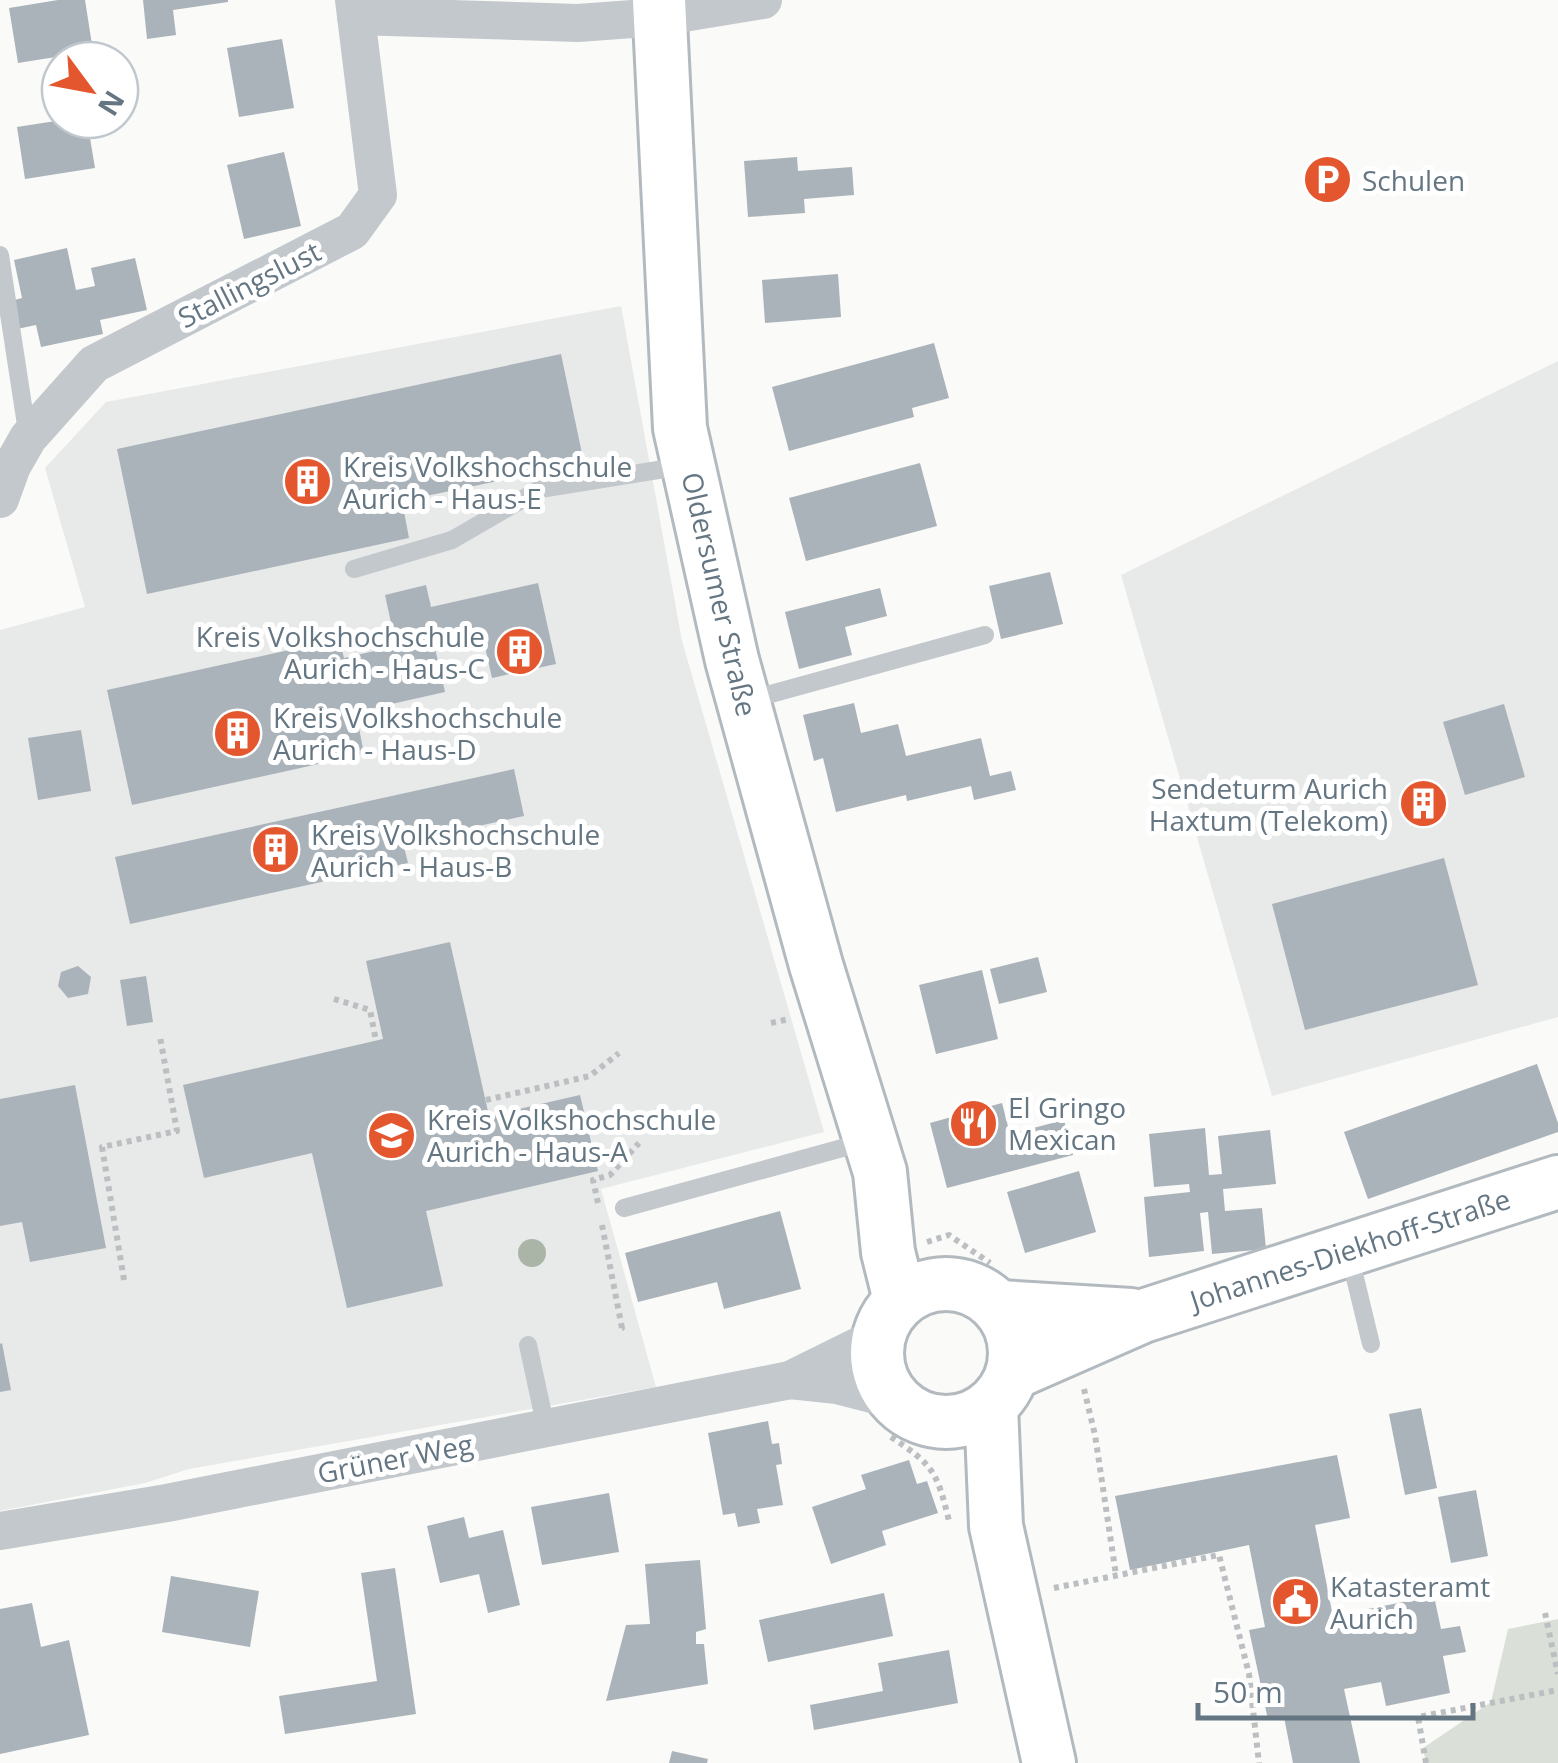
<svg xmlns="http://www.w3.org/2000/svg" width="1558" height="1763" viewBox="0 0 1558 1763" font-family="'Open Sans',sans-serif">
<rect width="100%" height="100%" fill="#fafaf8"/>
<g fill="#e8e9e9">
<path d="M621,306l61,335 142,491 -223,57 55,198 -467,82 -44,14 -145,28v-881l85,-23 -40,-139 61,-66z"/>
<path d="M1558,361v656l-286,79 -151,-521z"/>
</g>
<path fill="#dadfd7" d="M1558,1619v144h-132l-3,-15 68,-46 17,-73z"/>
<g fill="#aab3b9">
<path d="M58,0h27l8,51 -75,12 -9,-55z"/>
<path d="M143,0h85v2l-55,8 3,25 -29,4z"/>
<path d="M282,39l12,69 -55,9 -12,-69z"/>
<path d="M62,120h25l8,48 -70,11 -8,-52z"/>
<path d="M284,152l17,74 -57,13 -17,-74z"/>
<path d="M797,157l1,14 54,-4 2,28 -50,4 1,14 -57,4 -4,-56z"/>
<path d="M67,248l9,42 19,-4 -4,-18 44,-10 12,52 -47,10 3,14 -62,13 -5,-22 -19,4 -6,-28 11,-3 -8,-38z"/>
<path d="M838,274l3,43 -76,6 -3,-43z"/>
<path d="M934,343l15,55 -37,10 2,9 -125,34 -17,-64z"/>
<path d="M561,354l23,109 -182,38 7,37 -262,56 -30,-145z"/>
<path d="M920,463l17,63 -131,35 -17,-63z"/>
<path d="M1050,572l13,52 -62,15 -12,-53z"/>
<path d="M538,583l18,81 -64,14 -10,-45 -48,11 11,48 -89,20 8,42 -232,51 -25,-115 232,-51 5,19 52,-12 -11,-51 41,-10 5,22z"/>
<path d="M880,588l7,28 -42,11 7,28 -53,14 -14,-57z"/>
<path d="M854,703l7,30 37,-9 8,32 75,-18 9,38 21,-5 5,19 -42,10 -3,-14 -64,15 -1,-6 -70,17 -13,-54 -9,3 -11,-46z"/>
<path d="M1504,704l21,73 -60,18 -22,-73z"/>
<path d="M81,730l10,61 -53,9 -10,-62z"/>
<path d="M514,769l10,47 -121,27 5,20 -278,61 -15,-67z"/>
<circle cx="1423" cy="804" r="12"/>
<path d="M1444,858l34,127 -173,45 -33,-126z"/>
<path d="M450,942l39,174 91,-21 18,76 -172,40 17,75 -96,22 -35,-155 -108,25 -21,-93 200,-46 -17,-78z"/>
<path d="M1038,957l9,35 -48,12 -9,-35z"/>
<path d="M78,966l13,11 -3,17 -20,4 -10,-12 3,-14z"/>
<path d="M982,970l16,69 -62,15 -17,-69z"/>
<path d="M146,976l7,46 -26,4 -7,-46z"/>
<path d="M1537,1064l21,59v9l-190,67 -24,-67z"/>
<path d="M75,1085l31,163 -76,14 -8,-40 -22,4v-127z"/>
<path d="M1002,1103l8,31 54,-14 9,35 -126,33 -17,-65z"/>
<path d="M1205,1128l4,47 13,-1 -4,-38 52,-6 6,54 -53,5 2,22 37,-3 4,41 -54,5 -4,-42 -8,1 4,38 -55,6 -5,-60 46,-5 -1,-8 -35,3 -5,-53z"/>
<path d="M1079,1171l17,61 -71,21 -18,-61z"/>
<path d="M780,1211l21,78 -77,20 -7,-27 -79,20 -13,-49z"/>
<path d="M2,1343l9,47 -11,2v-48z"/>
<path d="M1421,1408l16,80 -32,7 -16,-81z"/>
<path d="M768,1421l4,23 7,-1 3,21 -6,1 7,40 -26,4 3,14 -22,4 -3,-14 -12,2 -15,-82z"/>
<path d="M1337,1455l13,63 -35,7 20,102 35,-7 -2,-11 66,-13 7,33 19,-3 6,26 -23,4 7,37 -64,13 -5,-24 -37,7 16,74h-67l-9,-46 -16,3 -10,-48 -9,-42 16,-3 -16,-82 -119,25 -15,-74z"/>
<path d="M909,1460l8,24 10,-3 11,32 -56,18 4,14 -55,19 -19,-57 54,-18 -5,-14z"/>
<path d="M1476,1490l12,66 -37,7 -13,-66z"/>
<path d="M609,1493l10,59 -77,13 -11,-58z"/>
<path d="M464,1517l5,21 34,-8 17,75 -32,8 -9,-39 -39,9 -13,-57z"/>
<path d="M700,1560l6,69 -10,3v12h8l4,40 -102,17 20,-76 24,-1 -5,-60z"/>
<path d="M395,1568l21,146 -131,20 -6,-38 98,-15 -16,-108z"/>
<path d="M171,1576l88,15 -9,56 -88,-15z"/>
<path d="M884,1593l9,43 -125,26 -9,-42z"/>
<path d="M32,1603l9,44 28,-7 20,95 -89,19v-145z"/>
<path d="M949,1650l9,53 -144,27 -4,-25 73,-14 -5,-28z"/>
<path d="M672,1751l36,8 -1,4h-38z"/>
</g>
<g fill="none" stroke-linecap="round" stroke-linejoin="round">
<defs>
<g id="secondary">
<path d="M659,0l21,428 52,232 84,305 64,207 8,80 12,48"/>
<circle cx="946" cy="1353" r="69"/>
<path d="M999,1307l132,8"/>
<path d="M1013,1373l130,-57 415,-134"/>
<path d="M991,1406l5,120 53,237"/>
</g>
</defs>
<use href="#secondary" stroke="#b3babf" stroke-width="58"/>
<g stroke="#bbbfc2" stroke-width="6" stroke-dasharray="5 5" stroke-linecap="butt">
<path d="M334,999l36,11 6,31"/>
<path d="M771,1023l18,-4"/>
<path d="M486,1100l104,-24 29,-23"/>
<path d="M598,1203l-5,-23 17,-5 29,-32"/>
<path d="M602,1225l20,103 -5,1"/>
<path d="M927,1242l22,-7 41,28"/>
<path d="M124,1280l-22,-133 75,-16 -17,-94"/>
<path d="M1084,1389l11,46 21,140"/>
<path d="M891,1437c42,28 46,34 58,84"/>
<path d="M1054,1588l165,-33 30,119 10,89"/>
<path d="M1545,1613l13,61"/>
<path d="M1426,1763l-8,-46 140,-27"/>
</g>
<g stroke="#c3c8cc" stroke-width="18">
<path d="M0,255l28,183"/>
<path d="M354,569l98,-29 88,-51 143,-23"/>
<path d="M749,700l236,-65"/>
<path d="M624,1208l240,-66"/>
<path d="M1349,1253l22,91"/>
<path d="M528,1345l18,83"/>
</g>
<g stroke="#c3c8cc" stroke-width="38">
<path d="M356,16l222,7 81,-6 104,-17"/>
<path d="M0,499l12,-33 16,-28 66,-74 258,-133 26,-36 -24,-195"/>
<path d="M790,1380l47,5 55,14"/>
<path d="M0,1531l167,-28 623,-123 87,-43"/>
</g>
<use href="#secondary" stroke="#fff" stroke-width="52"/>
</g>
<circle fill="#aab4a7" cx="532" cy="1253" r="14"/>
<defs>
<symbol id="parking-disc" viewBox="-11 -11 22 22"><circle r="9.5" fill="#e4572e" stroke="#fff"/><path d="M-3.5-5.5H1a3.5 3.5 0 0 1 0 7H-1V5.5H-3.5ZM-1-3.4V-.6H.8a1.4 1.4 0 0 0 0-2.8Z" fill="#fff"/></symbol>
<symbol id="building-disc" viewBox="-11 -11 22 22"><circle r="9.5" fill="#e4572e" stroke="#fff"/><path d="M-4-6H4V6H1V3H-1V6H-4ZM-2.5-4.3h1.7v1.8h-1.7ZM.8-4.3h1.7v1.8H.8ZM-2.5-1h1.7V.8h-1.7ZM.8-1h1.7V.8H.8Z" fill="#fff"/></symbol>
<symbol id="restaurant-disc" viewBox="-11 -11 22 22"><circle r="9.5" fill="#e4572e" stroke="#fff"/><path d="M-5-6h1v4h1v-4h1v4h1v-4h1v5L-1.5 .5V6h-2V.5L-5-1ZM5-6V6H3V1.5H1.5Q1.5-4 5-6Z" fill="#fff"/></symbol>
<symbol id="university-disc" viewBox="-11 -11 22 22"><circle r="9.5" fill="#e4572e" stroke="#fff"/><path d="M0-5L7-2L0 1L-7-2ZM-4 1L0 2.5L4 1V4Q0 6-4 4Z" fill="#fff"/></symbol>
<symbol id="civic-disc" viewBox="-11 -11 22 22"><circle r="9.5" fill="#e4572e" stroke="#fff"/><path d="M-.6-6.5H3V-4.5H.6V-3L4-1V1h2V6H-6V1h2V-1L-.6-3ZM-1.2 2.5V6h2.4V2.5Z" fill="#fff"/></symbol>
</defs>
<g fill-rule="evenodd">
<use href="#parking-disc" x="1300" y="152" width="55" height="55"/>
<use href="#building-disc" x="280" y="454" width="55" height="55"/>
<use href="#building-disc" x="492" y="624" width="55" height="55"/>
<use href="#building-disc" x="210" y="706" width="55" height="55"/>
<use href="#building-disc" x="1396" y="776" width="55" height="55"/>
<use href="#building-disc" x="248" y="822" width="55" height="55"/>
<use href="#restaurant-disc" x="946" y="1096" width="55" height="55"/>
<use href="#university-disc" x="364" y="1108" width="55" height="55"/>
<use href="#civic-disc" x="1268" y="1574" width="55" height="55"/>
</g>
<g text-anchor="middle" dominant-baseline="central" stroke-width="10" stroke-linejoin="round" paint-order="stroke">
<g font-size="28" fill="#657683" stroke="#fff" text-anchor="start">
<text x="1362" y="180">Schulen</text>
<text x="343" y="466">Kreis Volkshochschule<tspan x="343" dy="32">Aurich - Haus-E</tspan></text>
<text x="485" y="636" text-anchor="end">Kreis Volkshochschule<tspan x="485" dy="32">Aurich - Haus-C</tspan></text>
<text x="273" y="717">Kreis Volkshochschule<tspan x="273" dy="32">Aurich - Haus-D</tspan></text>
<text x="1388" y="788" text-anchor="end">Sendeturm Aurich<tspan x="1388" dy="32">Haxtum (Telekom)</tspan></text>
<text x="311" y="834">Kreis Volkshochschule<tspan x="311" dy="32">Aurich - Haus-B</tspan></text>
<text x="1008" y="1107">El Gringo<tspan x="1008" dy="32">Mexican</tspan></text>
<text x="427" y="1119">Kreis Volkshochschule<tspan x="427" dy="32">Aurich - Haus-A</tspan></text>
<text x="1330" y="1586">Katasteramt<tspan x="1330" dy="32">Aurich</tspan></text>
</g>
<g font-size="28" fill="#657683" stroke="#fff">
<text transform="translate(249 284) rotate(-27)">Stallingslust</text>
<text transform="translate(720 594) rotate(77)">Oldersumer Straße</text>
<text transform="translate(1350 1249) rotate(-18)">Johannes-Diekhoff-Straße</text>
<text transform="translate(395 1458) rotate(-11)">Grüner Weg</text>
</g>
</g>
<g transform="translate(90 90) rotate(122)"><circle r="48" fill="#ffffff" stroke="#c1c8cd" stroke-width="2.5"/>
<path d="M0-8L18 38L0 25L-18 38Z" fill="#e4572e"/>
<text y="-15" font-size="28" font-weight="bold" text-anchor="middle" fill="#657683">N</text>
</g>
<path d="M1198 1703v15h275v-15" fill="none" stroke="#657683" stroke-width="5"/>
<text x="1213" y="1703" font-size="30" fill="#657683" stroke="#ffffff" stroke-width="8" paint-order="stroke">50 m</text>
</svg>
